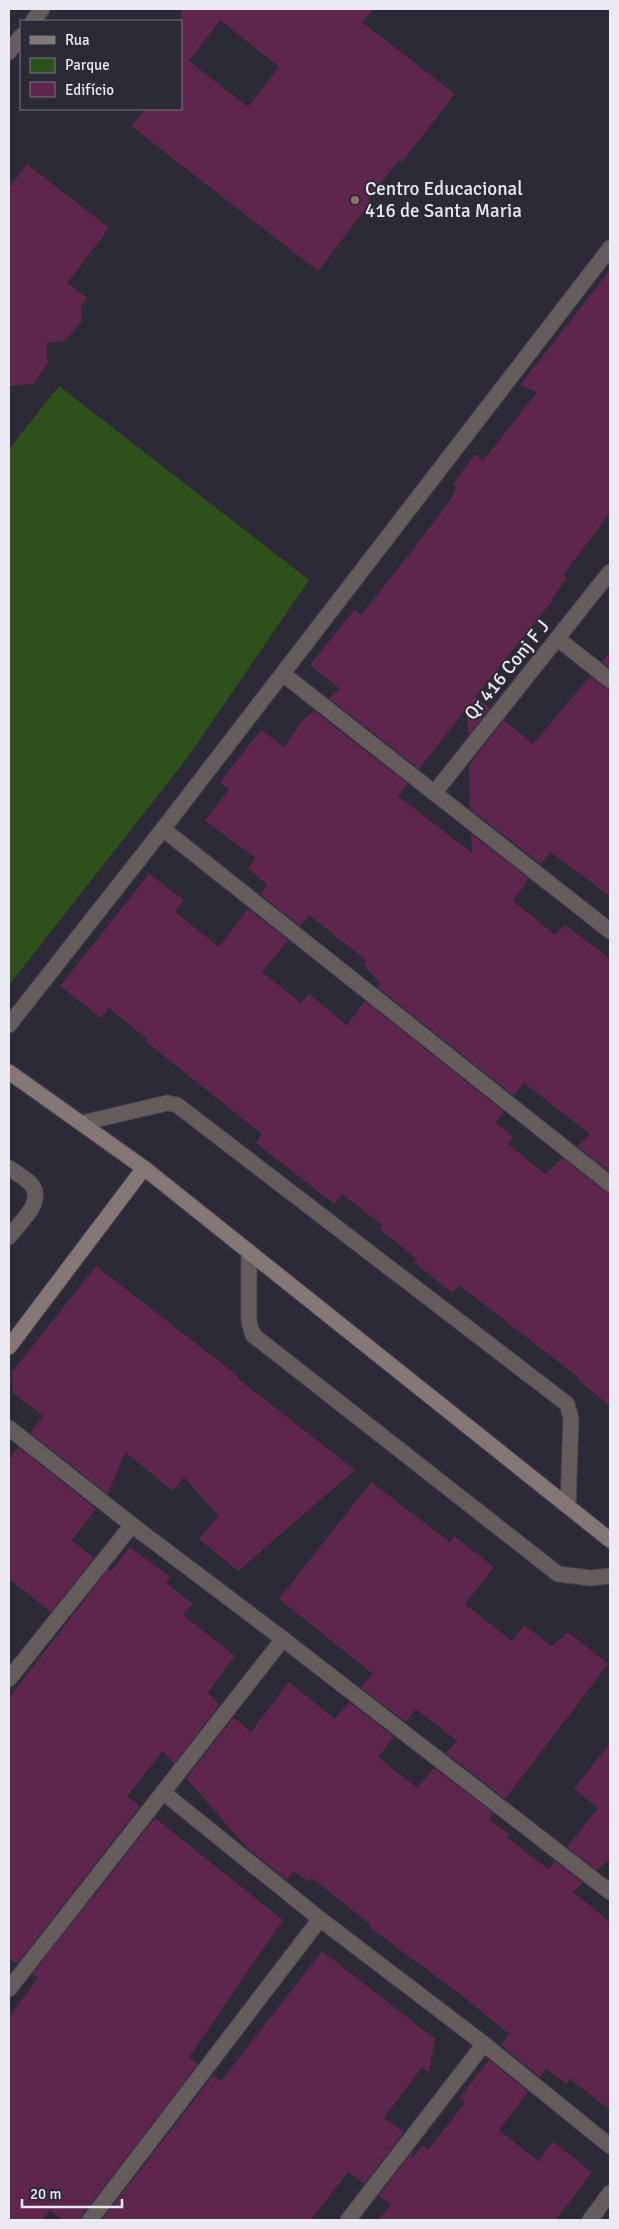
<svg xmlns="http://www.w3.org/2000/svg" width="619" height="2229" viewBox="0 0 619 2229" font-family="Signika,sans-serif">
<rect width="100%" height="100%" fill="#2c2a37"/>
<path fill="#2e501a" d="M59,386l250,194 -121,177 -179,228v-536z"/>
<g fill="#5e254d" fill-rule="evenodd">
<path d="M181,9h192l-11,13 93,72 -53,68 -3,-2 -31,40 3,2 -53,69 -187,-145 15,-17h35zM220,20l59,47 -31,40 -59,-46z"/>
<path d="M27,164l82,64 -42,55 20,15 -6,9 1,14 -17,20 -19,2 2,20 -15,21 -24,2v-198z"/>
<path d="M610,270v243l-47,62 4,3 -15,21 1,1 -78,97 15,11 -22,28 -1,-28 -48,61 -90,-71 11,-9 -30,-24 45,-56 6,6 50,-63 43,-57 -2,-1 5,-7 -4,-3 22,-30 8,7 54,-69 -17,-7z"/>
<path d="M610,652v16l-8,-6z"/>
<path d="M590,676l14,11 6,2v207l-60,-44 -9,12 -71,-55 -1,-44 35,-45 29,24z"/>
<path d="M314,711l94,73 -10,12 74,57 -1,-19 58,45 -16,22 42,34 10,-10 45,34v213l-33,-26 13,-12 -66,-51 -10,13 -137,-109 3,-4 -17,-19 4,-3 -58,-46 -9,11 -40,-32 7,-9 -19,-17 8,-10 -51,-37 24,-32 -9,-7 41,-52 23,17 18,-26z"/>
<path d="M149,874l35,26 -9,12 44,35 29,-38 40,31 -26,32 39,31 8,-9 38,31 18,-24 139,111 -8,11 17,14 -5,7 37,30 18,-16 41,33 6,2v213l-33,-27 1,-2 -119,-92 -7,8 -38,-31 3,-3 -38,-30 3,-4 -40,-31 -8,10 -78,-61 6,-9 -117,-93 2,-2 -38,-31 -8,10 -41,-32z"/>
<path d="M96,1266l142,110 -1,2 118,92 -117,101 -39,-32 19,-23 -34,-39 -11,14 -48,-39 -17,42 -78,-61 13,-17 -30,-23 -1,-21z"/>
<path d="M18,1447l78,62 -24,31 22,18 -43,54 -42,-33v-119z"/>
<path d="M371,1482l79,60 4,-6 40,31 -29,37 47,37 12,-16 28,21 16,-14 40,32 -103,135 -59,-46 11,-12 -41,-32 -10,13 -45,-34 12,-14 -94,-75z"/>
<path d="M130,1547l40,30 -4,6 27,21 -10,11 52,41 -28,37 13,11 -46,60 -11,-13 -36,45 13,10 -123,158 -8,-6v-260l99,-129 3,2z"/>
<path d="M289,1682l46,37 14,-17 45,35 -16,20 39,31 17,-20 59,45 -4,6 20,15 -3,3 42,32 7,-8 28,22 -10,9 37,30v188l-40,-31 -4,5 -20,-15 -6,8 -39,-32 8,-11 -49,-40 -91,-67 2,-2 -59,-47 -3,4 -15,-11 -7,9 -40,-32 -61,-70 48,-61 17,15z"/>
<path d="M610,1743v116l-13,11 -30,-23 31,-39 -24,-19z"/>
<path d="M155,1818l128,102 -94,137 9,7 -115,150 -2,6h-17l-14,-9 -8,9h-33v-203l29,-39 -6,-4z"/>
<path d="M322,1951l113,88 -6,34 -7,-6 -38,51 20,14 -40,52 -16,-12 -37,48h-209l111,-145 8,6z"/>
<path d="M489,2060l39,32 -29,38 39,31 15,-19 39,30 -36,48h-178l13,-15 -12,-10 34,-44 -1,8 10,-13 6,4 37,-47 -6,-5z"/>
</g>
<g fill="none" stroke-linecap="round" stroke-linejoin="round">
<defs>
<path id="lane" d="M9,1168c7,5 16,10 22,16 15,18 -12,39 -22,53"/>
<g id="street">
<path d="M33,21l9,-12"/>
<path d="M9,52l12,-16"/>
<path d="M558,639l52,41"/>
<path d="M283,674l327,257"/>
<path d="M435,792l175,-220"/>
<path d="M163,829l447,-581"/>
<path d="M9,1025l154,-196 447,355"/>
<path d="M82,1123l85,-20 10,2 390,299 4,14 -3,88"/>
<path d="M249,1253v69l4,13 305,239 33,4 19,-2"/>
<path d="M9,1428l123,97 151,114 327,253"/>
<path d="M9,1679l123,-154"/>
<path d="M164,1793l156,126 164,125 126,102"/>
<path d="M9,1989l274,-350"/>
<path d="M90,2220l230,-301"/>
<path d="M348,2220l136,-176"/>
<path d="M590,2220l20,-27"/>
</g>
<g id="secondary">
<path d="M9,1072l135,96 466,372"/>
<path d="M9,1347l135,-179"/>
</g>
</defs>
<use href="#lane" stroke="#474551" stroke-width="17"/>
<use href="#street" stroke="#474551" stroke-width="17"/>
<use href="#secondary" stroke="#474551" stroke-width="17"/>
<use href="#lane" stroke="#655c5c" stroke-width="15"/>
<use href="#street" stroke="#655c5c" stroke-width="15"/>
<use href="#secondary" stroke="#847776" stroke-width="15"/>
</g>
<circle fill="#8d6e63" stroke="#2c2a37" stroke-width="2" cx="355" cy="200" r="5"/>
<g text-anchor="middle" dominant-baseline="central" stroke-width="4" stroke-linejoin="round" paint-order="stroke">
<g font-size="19" fill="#ebeaf3" stroke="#2c2a37" text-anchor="start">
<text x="365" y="189">Centro Educacional<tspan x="365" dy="22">416 de Santa Maria</tspan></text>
</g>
<g font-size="19" fill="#ebeaf3" stroke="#2c2a37">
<text transform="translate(507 670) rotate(-51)">Qr 416 Conj F J</text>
</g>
</g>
<rect width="619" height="2229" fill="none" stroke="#ebeaf3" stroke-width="20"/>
<rect x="20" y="20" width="162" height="90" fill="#2c2a37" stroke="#787782"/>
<rect x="30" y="36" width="25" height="8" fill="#847776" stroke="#787782"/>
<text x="65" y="45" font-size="15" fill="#ebeaf3">Rua</text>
<rect x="30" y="58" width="25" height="15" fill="#2e501a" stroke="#787782"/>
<text x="65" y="70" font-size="15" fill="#ebeaf3">Parque</text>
<rect x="30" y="82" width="25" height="15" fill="#5e254d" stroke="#787782"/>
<text x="65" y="95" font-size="15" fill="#ebeaf3">Edifício</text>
<path d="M22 2199v8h100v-8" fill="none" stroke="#ebeaf3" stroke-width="2.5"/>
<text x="30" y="2199" font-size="15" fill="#ebeaf3" stroke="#2c2a37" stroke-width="4" paint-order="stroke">20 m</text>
</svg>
